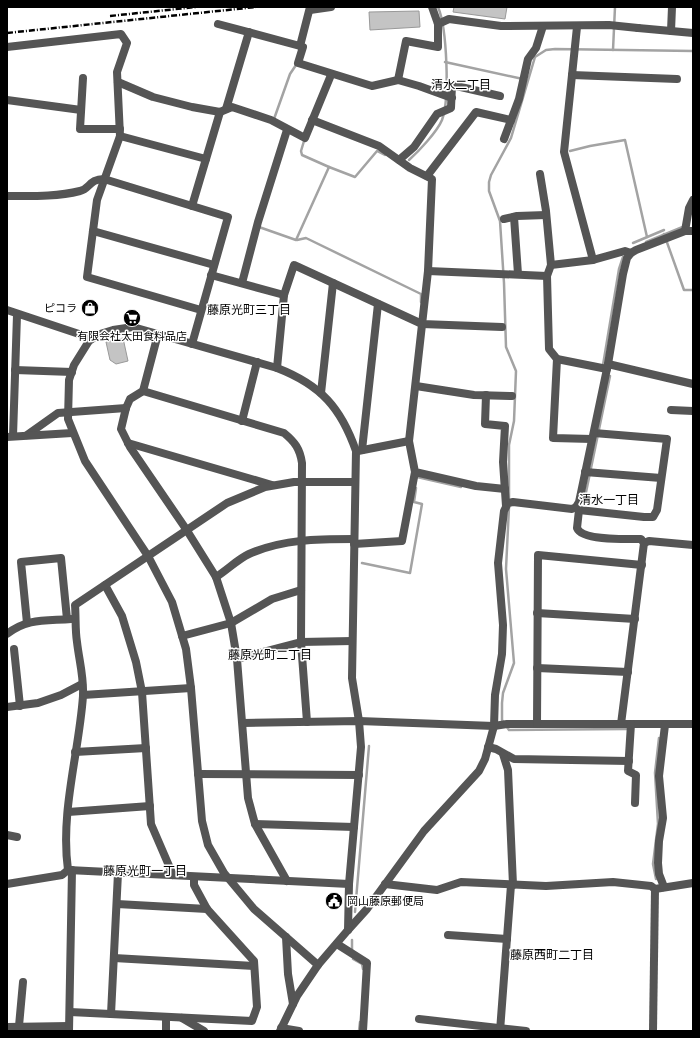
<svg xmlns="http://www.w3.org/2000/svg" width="700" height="1038" viewBox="0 0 700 1038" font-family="Quicksand,'Noto Sans JP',sans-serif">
<rect width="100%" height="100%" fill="#fff"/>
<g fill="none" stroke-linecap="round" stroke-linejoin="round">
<g stroke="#a3a3a3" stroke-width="2.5">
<path d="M613,50l2,-43"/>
<path d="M445,62l78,17"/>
<path d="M274,119l16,-45 6,-9"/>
<path d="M304,141l-3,10 1,4 27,12"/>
<path d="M570,151l20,-5 35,-6 22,97"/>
<path d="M409,160c9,-8 28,-28 33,-40 8,-21 5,-92 -4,-113"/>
<path d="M259,227l37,13 33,-73 26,10 22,-26 8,4"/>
<path d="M664,234l20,56h9"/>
<path d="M297,240l9,-2 115,56v8"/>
<path d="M646,242l39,-16"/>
<path d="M633,243l31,-13"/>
<path d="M603,365l16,-96 4,-12"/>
<path d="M417,477l44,10"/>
<path d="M509,500v-55l5,-24 2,-50 -10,-24 -2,-64 -4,-62 -11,-30v-9l2,-7 20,-37 24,-81 11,-7 9,-1 138,2"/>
<path d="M584,502l26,-126"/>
<path d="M509,507l-3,62 8,94 -11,30 -1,10v17l7,10 118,-1"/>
<path d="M362,563l48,10 12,-69 -8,-2 2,-14"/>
<path d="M656,879l-3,-15 5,-40 -3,-51 4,-35"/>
<path d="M355,912l14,-166"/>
<path d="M352,940v10"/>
<path d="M353,959l9,5 1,5"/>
<path d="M359,1031l1,-9"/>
</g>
</g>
<g fill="#c4c4c4" stroke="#999">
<path d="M454,7h53l-2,12 -52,-7z"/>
<path d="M419,11l1,16 -50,3 -1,-18z"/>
<path d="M123,338l5,23 -12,3 -6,-4 -4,-18z"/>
</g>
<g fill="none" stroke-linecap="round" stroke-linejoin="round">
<g stroke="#555" stroke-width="8">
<path d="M310,7l-10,39 3,1 -5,16 74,23 26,-6 21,6 33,12"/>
<path d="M310,10l21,-3"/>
<path d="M218,24l82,22"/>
<path d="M438,24l11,-5 52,7 108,-1 29,3"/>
<path d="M577,27l-13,125 29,108"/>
<path d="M671,31l1,-24"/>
<path d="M7,47l114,-13 6,9 -10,29 3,64 -23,64 -10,77 114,33"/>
<path d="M572,75l105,4"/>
<path d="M83,78l-3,51h40"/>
<path d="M398,80l8,-39 32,6v-23l-6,-17"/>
<path d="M118,82l35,15 39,10 28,5 12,-5 39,13 34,18 26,-63"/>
<path d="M7,100l74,10"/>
<path d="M226,109l23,-77"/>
<path d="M312,120l67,26 31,22 22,11 -4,92 -19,170 6,31 61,14 29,3"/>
<path d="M120,136l86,23"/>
<path d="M504,139l15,-40 9,-40 8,-11 7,-22"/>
<path d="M399,160l15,-13 23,-33 14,-6 1,-23 48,11"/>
<path d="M540,174l6,37 5,54"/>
<path d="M427,176l49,-64 35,8"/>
<path d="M7,196c24,0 49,1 73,-5 10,-2 9,-12 24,-12l124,38 -36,127"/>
<path d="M192,206l28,-94"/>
<path d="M514,217l4,57"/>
<path d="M504,219l13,-3 29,-1"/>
<path d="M93,231l121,34"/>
<path d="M685,231l4,-23 4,-8"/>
<path d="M428,271l119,5"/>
<path d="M211,275l73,20"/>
<path d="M242,283l16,-61 29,-92"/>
<path d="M7,310l75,25 7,6"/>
<path d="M158,334l-15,57 -13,8 -4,9 -5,21 9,18 56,82 30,48 15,46 6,36 11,139 7,26 32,57"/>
<path d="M557,359l50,10"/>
<path d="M608,364l85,20"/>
<path d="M277,368l7,-73 10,-30 128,59 80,3"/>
<path d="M15,370l57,2"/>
<path d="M416,386l58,9 38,1"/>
<path d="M143,391l141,42c11,9 16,16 18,30l-1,179 6,80"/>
<path d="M321,393l12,-110"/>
<path d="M486,395l-1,29 20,2 -2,36 3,44"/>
<path d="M671,410l22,1"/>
<path d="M242,421l15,-59"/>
<path d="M27,435l31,-22 68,-5"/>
<path d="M13,436l4,-121"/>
<path d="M7,437l65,-4"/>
<path d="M592,439l-39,-1 4,-79 -8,-10 -2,-73 4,-11 42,-5 32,-9 6,2"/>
<path d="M128,443l144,42"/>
<path d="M362,450l16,-146"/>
<path d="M358,451l51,-10"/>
<path d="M585,472l76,6"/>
<path d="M576,507l3,3 -2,18c5,13 51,11 64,11l3,4 -23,181"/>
<path d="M579,510l65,7h9l4,-7 10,-71 -73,-6"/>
<path d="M644,543l5,-2 44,4"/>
<path d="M354,544l48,-3 13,-69"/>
<path d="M216,577c11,-7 22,-18 33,-23 34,-15 69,-15 105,-15"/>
<path d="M105,585l17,31 14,46 6,30 9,132 22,51"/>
<path d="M537,613l98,6"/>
<path d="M27,623l-6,-61 40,-4 6,61"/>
<path d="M7,634c20,-16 39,-13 64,-15"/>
<path d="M182,636l49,-13 41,-24 29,-9"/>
<path d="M14,649l6,57"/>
<path d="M237,659l64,-17 51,-1"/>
<path d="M537,668l91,4"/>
<path d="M83,695l108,-7"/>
<path d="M7,707l31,-4 23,-8 21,-11"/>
<path d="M243,723l116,-2 135,5 13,-2h186"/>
<path d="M537,724l1,-169 104,10"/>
<path d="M631,724l-3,47 8,4 -1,28"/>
<path d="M488,747l8,2 18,10 115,2"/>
<path d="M75,752l71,-4"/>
<path d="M503,754l5,16 5,115"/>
<path d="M198,774l161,1"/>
<path d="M68,812l82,-6"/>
<path d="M255,824l99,3"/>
<path d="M7,835l10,2"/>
<path d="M68,870c-8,-58 11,-117 15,-174 1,-19 -4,-36 -6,-54 -2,-12 -1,-25 -2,-37l152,-102 38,-16 29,-5h61"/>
<path d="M7,884l55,-9 6,-5 281,14"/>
<path d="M385,884l52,6 24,-8 85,4 67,-4 38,4 4,3 38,-6"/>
<path d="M664,887l-5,-13 -1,-11 1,-22 4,-23 -4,-42 6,-51"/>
<path d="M117,904l90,5"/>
<path d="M348,930l19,-21 57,-78 55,-60 6,-12 9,-33 1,-31 7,-41 1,-29 -5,-62 6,-52 4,-8 5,-1 59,7 4,-2 3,-5 29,-138 15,-90 4,-16 4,-5 5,-3 49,-19h8"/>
<path d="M448,935l59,4"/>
<path d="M286,937l2,37 5,30"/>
<path d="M337,944l30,19 -4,68"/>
<path d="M114,958l140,8"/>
<path d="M318,965l-64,-56 -30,-36 -16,-28 -6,-24 -11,-133 -5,-39 -14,-47 -24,-46 -63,-95 -17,-42 1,-39 5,-15 15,-24 11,-7 13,-4 20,-3 144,41c44,17 64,40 79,83l-4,227 7,43 2,26 -12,137 -1,46"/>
<path d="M70,1012l182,9 5,-14 -3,-46 -47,-52 -13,-24v-8"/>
<path d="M111,1014l7,-141"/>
<path d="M182,1018l22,13"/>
<path d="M419,1019l107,12"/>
<path d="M19,1026l4,-44"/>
<path d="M7,1027l62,-1"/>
<path d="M281,1028l18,3"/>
<path d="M69,1031l3,-161"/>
<path d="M166,1031v-14"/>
<path d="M500,1031l11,-146"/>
<path d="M653,1031l2,-142"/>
</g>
<g stroke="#555" stroke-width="8">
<path d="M638,28l55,5"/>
<path d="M280,1031l17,-35 21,-31 30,-35"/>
</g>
<g stroke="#000" stroke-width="2.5" stroke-dasharray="6 2 1 2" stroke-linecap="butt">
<path d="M110,16l86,-9"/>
<path d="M7,33l249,-26"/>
</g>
</g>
<defs>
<symbol id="shop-disc" viewBox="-11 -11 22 22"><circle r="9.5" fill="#000" stroke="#fff"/><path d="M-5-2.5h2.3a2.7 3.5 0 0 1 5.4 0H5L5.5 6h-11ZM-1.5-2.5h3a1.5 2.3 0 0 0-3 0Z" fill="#fff"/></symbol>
<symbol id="supermarket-disc" viewBox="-11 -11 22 22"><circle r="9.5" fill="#000" stroke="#fff"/><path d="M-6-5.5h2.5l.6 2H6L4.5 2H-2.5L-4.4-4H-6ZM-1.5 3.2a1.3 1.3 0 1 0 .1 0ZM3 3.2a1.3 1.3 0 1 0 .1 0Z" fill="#fff"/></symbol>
<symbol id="civic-disc" viewBox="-11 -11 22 22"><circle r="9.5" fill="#000" stroke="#fff"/><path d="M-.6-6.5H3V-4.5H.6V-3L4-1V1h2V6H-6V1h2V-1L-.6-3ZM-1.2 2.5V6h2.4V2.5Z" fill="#fff"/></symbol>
</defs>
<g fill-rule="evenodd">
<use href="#shop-disc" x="80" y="298" width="20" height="20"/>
<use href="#supermarket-disc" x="122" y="308" width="20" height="20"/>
<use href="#civic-disc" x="324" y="891" width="20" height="20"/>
</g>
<g text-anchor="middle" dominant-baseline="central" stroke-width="3" stroke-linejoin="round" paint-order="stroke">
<g font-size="11" fill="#000" stroke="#fff" text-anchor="end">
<text x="77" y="308">ピコラ</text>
<text x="132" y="336" text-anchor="middle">有限会社太田食料品店</text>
<text x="347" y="901" text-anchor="start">岡山藤原郵便局</text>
</g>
<g font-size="12" fill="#000" stroke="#fff">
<text x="461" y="84">清水二丁目</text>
<text x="249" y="309">藤原光町三丁目</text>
<text x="609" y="499">清水一丁目</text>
<text x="270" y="654">藤原光町二丁目</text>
<text x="145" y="870">藤原光町一丁目</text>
<text x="552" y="954">藤原西町二丁目</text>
</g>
</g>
<rect width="700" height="1038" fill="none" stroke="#000000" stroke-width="16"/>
</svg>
